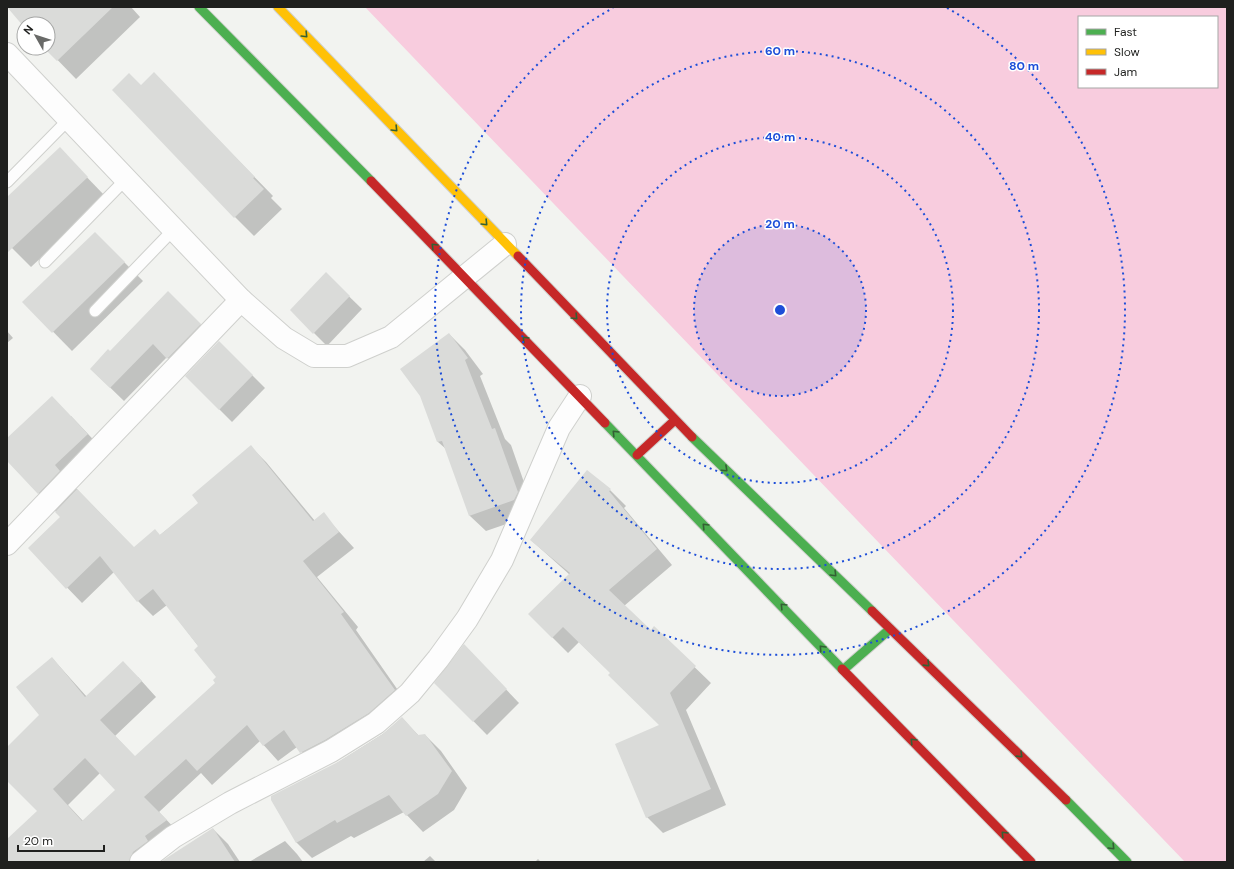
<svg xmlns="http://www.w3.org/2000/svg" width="1234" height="869" viewBox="0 0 1234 869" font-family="'DM Sans',sans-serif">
<rect width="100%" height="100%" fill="#f2f3f0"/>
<path fill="#f8ccde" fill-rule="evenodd" d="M365,7h862v855h-42zM1079,17h138v70h-138z"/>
<g fill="#0003" fill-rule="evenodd">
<path d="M16,7h115l9,10 -64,62 -30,-31h2v-24l-24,1z"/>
<path d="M173,93l100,103 -2,2 11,11 -28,27 -19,-19z"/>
<path d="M78,168l28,29 -75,70 -24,-24v-45z"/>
<path d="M114,252l29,29 -71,70 -48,-49z"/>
<path d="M326,274l36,35 -35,37 -36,-36z"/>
<path d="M168,292l45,45 -32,34 -14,-14 -43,44 -33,-32 19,-17z"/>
<path d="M7,331l6,7 -6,5z"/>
<path d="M449,334l16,16 18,24 -3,2 25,63 6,6 22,63 -3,8 -44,15 -16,-15 -24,-67 -8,-7z"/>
<path d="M219,342l46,46 -33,34 -46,-46z"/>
<path d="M71,416l35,37 -33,32 61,63 26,-13 40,-32 51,-56 15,15 49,59 8,-7 31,34 -37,29 41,50 -2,3 53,76 -93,62 -19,-21 -19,14 -18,-20 -48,44 -11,-12 -42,39 22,23 -26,27h-148v-18l31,-33 -31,-31v-32l34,-33 11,-57 35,39 51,-20 18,20 -41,39 21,22 80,-75 2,-6 -19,-30 -32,-42 -14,11 -15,-15 -24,-29 -32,31 -53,-55 32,-31 -54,-57v-20zM100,773l16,17 -33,31 -15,-16z"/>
<path d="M610,490l16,16 -2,2 48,57 -48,41 27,25 3,-3 57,55 -25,27 40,95 -63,28 -16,-16 13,-92 -49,-52 -32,-31 -11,11 -16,-16 18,-62 -39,-35z"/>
<path d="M477,659l42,44 -32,32 -51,-52z"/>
<path d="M402,718l17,18 6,-1 16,16 26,37 -13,22 -31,22 -19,-20 -50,26 -3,-2 -39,22 -16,-16 41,-79 46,-29z"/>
<path d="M213,829l15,15 12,18h-78z"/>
<path d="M285,841l12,13 6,8h-54z"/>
<path d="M430,856l6,6h-13z"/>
<path d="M538,859l3,3h-6z"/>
</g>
<g fill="#dadbd9" fill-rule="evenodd">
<path d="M7,7h106l-56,54 -13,-13h4v-24h-24v3z"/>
<path d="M154,72l101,105 -2,1 11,11 -30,29 -122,-128 17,-17 12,12z"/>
<path d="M60,147l28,30 -81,76v-56z"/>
<path d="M95,232l30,30 -73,71 -30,-31z"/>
<path d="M326,272l24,24 -37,38 -23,-24z"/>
<path d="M168,291l33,33 -34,35 -14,-15 -43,44 -20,-19 18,-20 2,2z"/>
<path d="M449,333l19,25 -3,2 27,69 3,-1 23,64 -4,8 -45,16 -27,-75 -5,1 -17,-46 -20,-27z"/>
<path d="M219,341l34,34 -34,35 -34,-34z"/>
<path d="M52,396l36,38 -33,31 5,6 -22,23 -31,-33v-23z"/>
<path d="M251,445l62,76 11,-9 15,20 -36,29 41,51 -3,2 54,76 -26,23 -44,27 -25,13 -16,-23 -21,16 -16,-21 -50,46 -11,-12 -42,38 23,23 -22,16 3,5 -15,11 -4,10h-122v-23l30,-28 -30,-30v-34l32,-32 -23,-28 36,-30 33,40 38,-36 19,20 -42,39 35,36 80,-73 -2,-3 3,-3 -22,-27 4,-4 -45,-57 -16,13 -37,-46 -34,33 -38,-41 32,-31 -5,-5 22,-23 57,58 21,-18 5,6 38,-32 -6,-8zM85,758l30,32 -33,31 -29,-32z"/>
<path d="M587,470l24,19 -2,2 48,58 -48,41 42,40 3,-4 42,40 -26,27 41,96 -65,29 -31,-74 44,-19 -51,-50 2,-2 -47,-46 -11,11 -24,-24 42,-41 -40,-33z"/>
<path d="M464,644l43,45 -34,33 -39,-39z"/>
<path d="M402,717l16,18 7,-1 27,37 -14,23 -32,22 -17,-21 -52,28 -2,-3 -39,23 -25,-43v-4l67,-34 45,-28z"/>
<path d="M213,828l22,34h-74l4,-3z"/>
</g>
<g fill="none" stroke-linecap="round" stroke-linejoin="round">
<defs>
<g id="lane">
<path d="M7,182l62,-63"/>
<path d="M45,262l81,-83"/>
<path d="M95,311l79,-82"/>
</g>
<g id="street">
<path d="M7,54l234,246 43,38 30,18h33l44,-19 114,-93"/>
<path d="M7,544l234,-244"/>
<path d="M141,862l32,-25 57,-34 101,-52 45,-28 34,-30 28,-34 29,-40 35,-59 57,-132 21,-32"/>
</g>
<g id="fast">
<path d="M199,7l172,174"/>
<path d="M605,423l237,246"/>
<path d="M692,437l180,174"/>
<path d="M843,670l47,-41"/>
<path d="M1066,800l61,62"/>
</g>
<path id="slow" d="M278,7l240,249"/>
<g id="jam">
<path d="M371,181l234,242"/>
<path d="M518,256l174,181"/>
<path d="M637,455l38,-35"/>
<path d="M872,611l194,189"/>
<path d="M842,669l189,193"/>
</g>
</defs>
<use href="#lane" stroke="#cfd0cd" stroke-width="13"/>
<use href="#street" stroke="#cfd0cd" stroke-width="24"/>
<use href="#fast" stroke="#cfd0cd" stroke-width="11"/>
<use href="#slow" stroke="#cfd0cd" stroke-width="11"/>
<use href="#jam" stroke="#cfd0cd" stroke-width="11"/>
<use href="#lane" stroke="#fdfdfd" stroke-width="11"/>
<use href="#street" stroke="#fdfdfd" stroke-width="22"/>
<use href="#fast" stroke="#4caf50" stroke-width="9"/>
<use href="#slow" stroke="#ffc107" stroke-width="9"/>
<use href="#jam" stroke="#c62828" stroke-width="9"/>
</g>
<defs><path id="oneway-chevron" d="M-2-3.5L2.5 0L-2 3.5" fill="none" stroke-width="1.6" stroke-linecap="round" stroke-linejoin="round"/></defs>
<g stroke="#336034">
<use href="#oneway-chevron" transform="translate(305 35) rotate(46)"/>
<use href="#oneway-chevron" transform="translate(395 129) rotate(46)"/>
<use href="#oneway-chevron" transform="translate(485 223) rotate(46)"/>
<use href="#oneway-chevron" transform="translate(434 246) rotate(-135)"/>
<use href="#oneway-chevron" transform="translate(575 317) rotate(46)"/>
<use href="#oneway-chevron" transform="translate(525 339) rotate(-134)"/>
<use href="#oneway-chevron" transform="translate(615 433) rotate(-134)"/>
<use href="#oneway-chevron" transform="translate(725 469) rotate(43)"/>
<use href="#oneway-chevron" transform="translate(705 526) rotate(-134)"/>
<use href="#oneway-chevron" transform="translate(834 574) rotate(45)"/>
<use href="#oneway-chevron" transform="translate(783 606) rotate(-134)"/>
<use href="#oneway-chevron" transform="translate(822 648) rotate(-133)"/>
<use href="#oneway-chevron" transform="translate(927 664) rotate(44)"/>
<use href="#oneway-chevron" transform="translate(913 741) rotate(-134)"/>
<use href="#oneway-chevron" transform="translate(1020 755) rotate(44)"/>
<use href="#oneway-chevron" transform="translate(1004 834) rotate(-134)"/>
<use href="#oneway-chevron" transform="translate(1112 847) rotate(46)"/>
</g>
<circle cx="780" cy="310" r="86" fill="#1d4ed8" fill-opacity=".12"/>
<g fill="none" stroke="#1d4ed8" stroke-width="2" stroke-dasharray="2 4">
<circle cx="780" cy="310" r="86"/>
<circle cx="780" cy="310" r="173"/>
<circle cx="780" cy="310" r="259"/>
<path d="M947 8A345 345 0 1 1 613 8"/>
</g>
<circle cx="780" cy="310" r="6" fill="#1d4ed8" stroke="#fff" stroke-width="2"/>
<g font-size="12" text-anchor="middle" font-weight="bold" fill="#1d4ed8" stroke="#fff" stroke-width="3" stroke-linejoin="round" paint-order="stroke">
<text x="780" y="55">60 m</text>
<text x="1024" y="70">80 m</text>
<text x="780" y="141">40 m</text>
<text x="780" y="228">20 m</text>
</g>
<rect width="1234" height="869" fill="none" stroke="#1f201e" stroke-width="16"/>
<rect x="1078" y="16" width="140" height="72" fill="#ffffff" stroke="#a5a6a5"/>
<rect x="1086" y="29" width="20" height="6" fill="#4caf50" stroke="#a5a6a5"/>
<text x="1114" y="36" font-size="12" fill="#1f201e">Fast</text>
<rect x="1086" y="49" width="20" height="6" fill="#ffc107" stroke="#a5a6a5"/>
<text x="1114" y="56" font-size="12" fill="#1f201e">Slow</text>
<rect x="1086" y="69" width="20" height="6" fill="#c62828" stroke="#a5a6a5"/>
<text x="1114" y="76" font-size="12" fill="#1f201e">Jam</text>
<g transform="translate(36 36) rotate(309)"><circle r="19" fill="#ffffff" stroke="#a5a6a5"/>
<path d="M0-3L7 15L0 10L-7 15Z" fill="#696a68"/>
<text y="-6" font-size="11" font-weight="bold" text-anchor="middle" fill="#1f201e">N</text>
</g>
<path d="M18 845v6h86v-6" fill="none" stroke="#1f201e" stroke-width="2"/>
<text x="24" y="845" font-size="12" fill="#1f201e" stroke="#ffffff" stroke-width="3" paint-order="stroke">20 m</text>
</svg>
